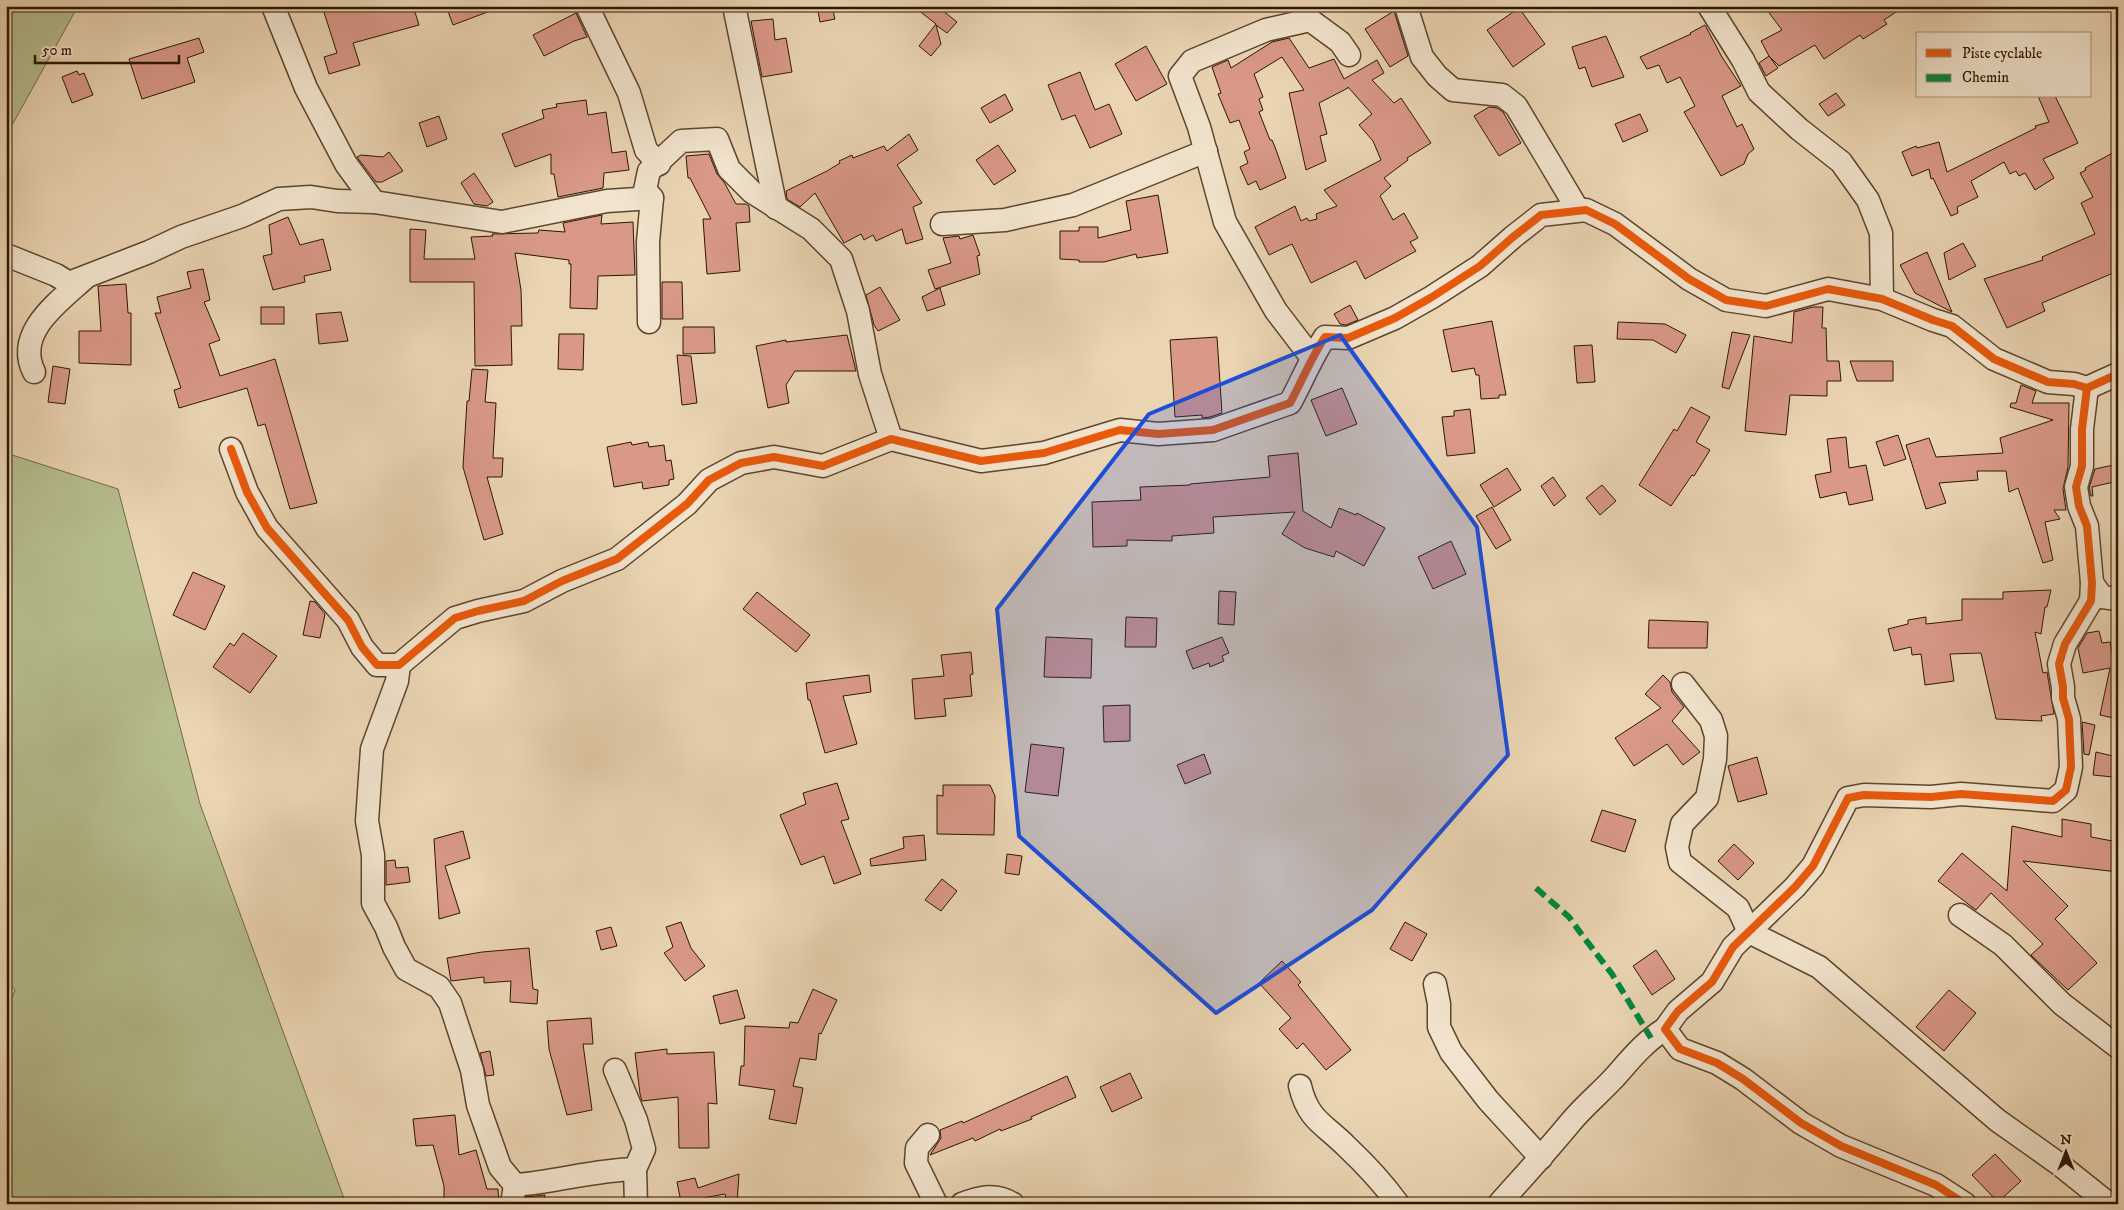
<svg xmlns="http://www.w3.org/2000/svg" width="2124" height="1210" viewBox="0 0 2124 1210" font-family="'IM FELL DW Pica',serif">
<rect width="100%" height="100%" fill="#ead4b2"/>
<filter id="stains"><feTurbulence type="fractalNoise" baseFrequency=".004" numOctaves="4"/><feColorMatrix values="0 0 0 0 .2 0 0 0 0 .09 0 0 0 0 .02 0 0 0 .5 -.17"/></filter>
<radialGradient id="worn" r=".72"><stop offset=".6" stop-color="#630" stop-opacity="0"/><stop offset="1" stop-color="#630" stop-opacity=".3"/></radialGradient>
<g fill="#b6bd8d" stroke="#716a46">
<path d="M6,6h72l-72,130z"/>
<path d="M6,453l112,36 82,315 146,400h-340v-188l9,-26 -9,-11z"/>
</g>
<g fill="#d99888" stroke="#2c1700">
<path d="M322,6h91l6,19 -66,18 7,22 -31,9 -5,-17 13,-4z"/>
<path d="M446,6h52v2l-45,17z"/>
<path d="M817,6h15l3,13 -15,3z"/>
<path d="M913,6h24l20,16 -10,11 -11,-8 5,19 -10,12 -12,-10 17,-22z"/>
<path d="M1764,6h141l-21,14 3,4 -24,15 -3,-4 -36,24 -9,-14 -36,21 -10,-10 -8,-15 21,-11z"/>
<path d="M1519,8l26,36 -32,23 -26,-37z"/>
<path d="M1394,11l14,45 -18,11 -25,-38z"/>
<path d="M576,13l11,24 -13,4 -30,15 -11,-21z"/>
<path d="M773,19l2,21 11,-2 6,34 -30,5 -11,-56z"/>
<path d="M1705,25l17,32 19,29 -19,10 15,31 5,-3 12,25 -6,5 -4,10 -23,12 -37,-64 11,-6 -15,-29 -13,6 -8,-18 -12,4 -7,-12 51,-23 -1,-1z"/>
<path d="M1606,36l18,41 -32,10 -7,-20 -6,2 -7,-22z"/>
<path d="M199,38l5,14 -17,6 8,24 -53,17 -13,-40z"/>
<path d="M1289,38l20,30 25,-9 10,20 33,-19 7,13 -12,7 22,23 7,-5 30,45 -24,15 1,2 -24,18 7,8 -11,10 13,24 11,-7 14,25 -8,4 6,9 -51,28 -9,-18 -45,22 -19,-39 -23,11 -14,-28 40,-21 6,15 6,-3 2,3 8,-2 -1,-5 21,-8 -13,-16 57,-30 -8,-19 -14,-16 13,-11 -24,-27v1l-29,15 8,31 -7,2 6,25 -20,9 -17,-77 15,-3 -22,-33 -28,17 9,23 -4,2 4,11 -4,2 11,28h2l3,7 11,31 -26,12 -4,-9 -8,4 -8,-18 8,-4 -4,-11 6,-3 -11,-29 -9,3 -12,-29 3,-1 -9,-26 16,-7 3,8 41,-26z"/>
<path d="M1146,46l21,38 -31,17 -21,-37z"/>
<path d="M1769,56l9,12 -12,8 -7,-13z"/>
<path d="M77,71l2,4 5,-2 9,22 -21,8 -10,-26z"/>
<path d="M1080,72l15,38 14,-6 13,30 -32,14 -15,-33 -13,5 -14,-35z"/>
<path d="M1836,93l9,12 -17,11 -9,-12z"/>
<path d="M1005,94l8,16 -23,13 -9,-15z"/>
<path d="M2038,96h17l23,47 -35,16 11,19 -19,12 -10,-17 -6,3 -3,-5 -6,3 -6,-12 -33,19 7,16 -21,10 1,6 -7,3 -18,-38 -2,1 -2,-10 -17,7 -10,-24 14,-6 1,2 22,-6 8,30 89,-44 -1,-2 14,-4z"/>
<path d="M586,100l2,15 18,-3 6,41 14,-2 3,19 -25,3 -1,15 -45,9 -4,-23h-3v-20l-36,13 -13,-33 42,-16 -2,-8 15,-3 -1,-3z"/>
<path d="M1489,107l8,1 6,4 18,31 -22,13 -25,-40z"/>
<path d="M1640,114l8,17 -25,11 -8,-18z"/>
<path d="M439,116l8,23 -20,8 -8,-24z"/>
<path d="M909,134l9,16 -21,15 25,38 -9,4 10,32 -17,5 -4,-15 -26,12 -3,-6 -9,5 -3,-6 -17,9 -29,-50 -15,14 -13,-8 -1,-8 41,-20 13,-8 -1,-2 13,-6 1,3 31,-12 3,5z"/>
<path d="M998,145l18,26 -22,14 -18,-25z"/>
<path d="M2118,150v121l-76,32 3,8 -38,17 -23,-49 59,-19 -1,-3 53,-23 -14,-31 12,-6 -13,-24 6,-3 -1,-2z"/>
<path d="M389,152l14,19 -21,11h-6l-19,-25 4,-2 22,2z"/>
<path d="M709,154l8,20 7,8 12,22h10l3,2 1,16 -14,1 4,48 -33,3 -4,-55h8l-21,-41h-2l-2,-22z"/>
<path d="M474,173l19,29 -6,4 -13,-2 -13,-21z"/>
<path d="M1158,195l10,58 -31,5 -1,-4 -32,8h-25v-2l-19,-1v-28h19v-4h19v11l33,-8 -5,-29z"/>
<path d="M602,215l-1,9 32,-2 2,53 -37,1 -1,33 -27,-1 1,-44h-2v-4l-54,-7 6,37 1,36h-11l1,39 -37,1 -1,-84h-64v-53l16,1 -2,29h51l-4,-22 22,-1 -1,-2 46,-1 1,-3 26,2 -2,-9z"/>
<path d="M288,217l12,28 23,-6 8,31 -27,6 1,6 -32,8 -10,-34 9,-2 -3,-29z"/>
<path d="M973,235l7,20 -3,1 3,18 -45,15 -7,-19 23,-7 -8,-25 16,-2 1,3z"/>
<path d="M1963,243l13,23 -27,14 -5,-27z"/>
<path d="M1927,252l25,60 -37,-19 -15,-28z"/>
<path d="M203,269l7,31 -6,2 16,38 -11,4 11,32 55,-17 42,144 -27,6 -25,-85 -7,2 -11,-38 -68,20 -5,-18 7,-2 -26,-75h6l-4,-16 34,-9 -4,-16z"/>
<path d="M662,282h20l1,37h-21z"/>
<path d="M126,284l2,29h3v52l-52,-2v-32h22l-3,-45z"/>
<path d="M880,287l20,33 -22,11 -4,-6 -8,-30z"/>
<path d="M940,288l5,17 -18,6 -5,-14z"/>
<path d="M1350,305l8,15 -12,5 -6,-1 -6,-10z"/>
<rect x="261" y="307" width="23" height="17"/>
<path d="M1813,307h10l-1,21h4l1,33h12l2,20h-14v15l-37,-1 -4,40 -41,-4 9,-95 38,7 2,-31z"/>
<path d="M341,312l7,29 -29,3 -3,-30z"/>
<path d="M1492,321l14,74h-7v3l-18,1 -2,-24h-3l-2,-7 -22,4 -9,-42z"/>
<path d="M1618,322l47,2 21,11 -10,18 -23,-13 -36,-1z"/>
<path d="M683,327h31l1,26 -32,1z"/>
<path d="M1732,332l18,3 -21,54 -7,-2z"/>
<path d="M559,334h25l-1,36 -25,-1z"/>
<path d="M847,335l9,36h-61l-9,14 3,18 -21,5 -12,-62 30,-6v2z"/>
<path d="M1217,337l5,76 -12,4 -8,1v-3l-27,2 -5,-77z"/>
<path d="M1592,345l3,37 -18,1 -3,-37z"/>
<path d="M677,355l14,1 6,47 -15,2z"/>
<path d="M1850,361h43v20h-36z"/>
<path d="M53,366l17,3 -5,35 -17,-2z"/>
<path d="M472,369l16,1 -3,32 11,1 -3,55h10l-1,19h-15l16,57 -19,6 -21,-73 4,-66h2z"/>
<path d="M2021,385l15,6 -4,12h37l-1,64 -5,22 3,21h-12l6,9 -15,3 8,38 -10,3 -25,-75 -9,4 -3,-21h-29l1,9 -39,3 7,20 -20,6 -20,-64 23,-7 7,19 67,-4 -3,-15 53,-18 -43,-13 1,-4h5z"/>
<path d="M1342,388l15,36 -31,12 -15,-36z"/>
<path d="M1691,407l19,10 -14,25 14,8 -16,26 -2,-1 -21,31 -32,-21 35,-56 3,2z"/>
<path d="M1470,409l5,44 -28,3 -5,-39 12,-1v-5z"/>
<path d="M1898,435l8,24 -22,7 -8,-24z"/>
<path d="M1846,437l3,31 17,-3 7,35 -24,5 -3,-13 -26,6 -5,-23 16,-3 -4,-33z"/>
<path d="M631,442l1,3 16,-3 1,5 15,-2 2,16 5,-1 3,19 -5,1v5l-26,4 -1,-7 -28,5 -7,-40z"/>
<path d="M1298,453l5,58 28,17 8,-20 17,7 1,-2 28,15 -21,38 -28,-15 -2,6 -29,-9 -23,-14 13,-22 -82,5 1,16 -42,3v5l-45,-1v6l-34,1 -1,-45 49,-2 -1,-13 50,-2v-1l80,-7 -2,-21z"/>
<path d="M2118,464v17l-26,6 1,9h-2l-2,-8 6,-19z"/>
<path d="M1507,468l14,22 -27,17 -14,-22z"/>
<path d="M1553,477l13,19 -12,10 -13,-20z"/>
<path d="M1602,485l14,16 -16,14 -14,-17z"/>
<path d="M1492,507l19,33 -15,9 -20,-33z"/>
<path d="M1451,541l15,33 -33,15 -15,-32z"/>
<path d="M193,572l32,14 -20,44 -32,-15z"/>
<path d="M2051,590l-4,17h-2l-4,27 -6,-2 8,41 4,-1 7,42 -13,2 1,5 -46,-2 -15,-66 -31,1 4,27 -29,4 -4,-31 -9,1 -1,-8 -17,4 -6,-22 20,-5v-4l18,-3v7l36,-4v-21h41v-7z"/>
<path d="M1219,591l17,1 -2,33 -16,-1z"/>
<path d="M757,592l53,43 -14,17 -53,-43z"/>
<path d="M310,601l5,1 10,12 -5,24 -17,-3z"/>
<path d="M1126,617l31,1 -1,29h-31z"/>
<path d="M1649,620l59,2 -1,26h-59z"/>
<path d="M2099,631l3,12 8,-1 4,22h4v55l-18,-4 10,-47 -27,5 -5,-25 9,-15z"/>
<path d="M243,633l34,23 -27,37 -37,-26 17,-24 4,3z"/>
<path d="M1046,637l46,2 -1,39 -47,-1z"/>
<path d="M1222,637l7,16 -7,3 2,5 -14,6 -1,-4 -16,6 -7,-18z"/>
<path d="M971,652l2,22 -3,1 2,21 -28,3 2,17 -31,3 -3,-40 32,-3 -3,-21z"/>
<path d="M869,675l2,17 -28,4 14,48 -32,9 -15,-53h-2l-2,-17z"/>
<path d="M1663,675l7,7 2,10 12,15 -12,14 28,31 -17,13 -16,-21 -33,22 -19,-28 46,-30 -16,-14z"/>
<path d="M1130,705v36l-26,1 -1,-36z"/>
<path d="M2082,722l13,3 -6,30 -5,-1z"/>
<path d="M1031,744l33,4 -6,48 -33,-4z"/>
<path d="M2096,752l21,5 -4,20 -20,-2z"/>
<path d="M1204,754l7,19 -26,11 -8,-19z"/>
<path d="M1757,757l10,37 -29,8 -10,-36z"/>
<path d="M837,783l12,36 -8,2 20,53 -27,10 -10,-28 -23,9 -21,-50 26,-11 -3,-11z"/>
<path d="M943,785h47l5,11 -1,39 -57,-1v-39l6,1z"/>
<path d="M1602,810l34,10 -11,32 -34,-11z"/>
<path d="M2062,819l29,5v13l27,5v30l-95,-11 45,45 -13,13 42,44 -29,27 -37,-35 12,-11 -52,-51 -15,17 -38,-29 24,-28 45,38 5,-65 50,11z"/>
<path d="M463,831l7,27 -25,8 15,47 -21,6 -5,-80z"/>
<path d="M924,835l2,25 -55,6 -1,-7 34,-11 -1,-11z"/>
<path d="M1734,844l20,19 -16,17 -20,-19z"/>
<path d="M1007,854l15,2 -3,19 -14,-2z"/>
<path d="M395,860l1,8 12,-1 2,15 -24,3v-24z"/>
<path d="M942,879l15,12 -16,20 -16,-11z"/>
<path d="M681,922l10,26 14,18 -20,15 -21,-28 9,-6 -7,-20z"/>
<path d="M1405,922l22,12 -15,27 -22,-12z"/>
<path d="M611,927l6,19 -16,4 -5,-19z"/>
<path d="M529,948l4,41 5,1 -1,14 -27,-2 1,-21 -27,2v-6l-33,4 -4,-23 35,-6z"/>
<path d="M1656,950l19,29 -23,16 -19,-29z"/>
<path d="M1282,961l19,21 -3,3 53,65 -25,20 -23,-27 -6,6 -18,-20 12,-11 -32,-35z"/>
<path d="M813,989l24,11 -16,34 -2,-1 -3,27 -16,-2 -7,28 10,2 -7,36 -27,-5 6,-29 -36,-5 2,-19h3l1,-40 44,2 1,-6 8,1z"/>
<path d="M737,990l8,28 -25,6 -7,-28z"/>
<path d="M1949,990l27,23 -32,38 -28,-24z"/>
<path d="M591,1018l2,26h-10l9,66 -25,5 -18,-66 -2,-28z"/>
<path d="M667,1049v5l47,-2 3,52 -9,-1 1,45h-30l-1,-51 -36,4 -2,-7 -5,-41z"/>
<path d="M490,1051l4,24 -8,1 -6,-23z"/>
<path d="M1130,1073l12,25 -30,14 -12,-25z"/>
<path d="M1067,1076l9,21 -45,20 1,2 -31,12 -1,-2 -25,12 -2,-3 -43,17 11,-17 -1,-8 22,-9 1,2z"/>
<path d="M455,1115l4,40 17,-5 11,39h11l1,15h-55v-18l-11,-41 -17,1 -3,-27z"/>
<path d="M1995,1154l26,27 -23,21 -26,-27z"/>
<path d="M739,1174l-2,30h-9l-3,-10 -44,8 -4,-20 18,-4 3,10z"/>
<path d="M545,1195l-1,9h-18v-7z"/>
</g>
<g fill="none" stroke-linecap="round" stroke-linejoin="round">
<defs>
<g id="street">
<path d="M273,6l33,82 40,76 28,38"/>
<path d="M587,6l42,87 17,57 13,14"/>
<path d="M734,6l42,202"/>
<path d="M1406,6l16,51 15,19 16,14 49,5 14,11 62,104"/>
<path d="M1709,6l34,54 16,32 40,37 42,33 27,38 13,33 1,66"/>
<path d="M942,224l63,-4 68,-15 133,-54"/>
<path d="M6,255l50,20 13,8 80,-31 32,-15 61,-21 37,-17 32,-2 26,4 37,1 128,20 105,-21 45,-3"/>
<path d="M649,322l-1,-80 4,-44 -7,-8 4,-19 32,-30 36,-2 12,30 23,23 59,37 30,30 17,52 12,63 21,65"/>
<path d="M1312,358l-36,-47 -51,-89 -26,-95 -19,-51 12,-15 74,-31 44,-10 30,22 9,13"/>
<path d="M34,372c-20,-40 26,-71 52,-95"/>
<path d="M231,449l16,43 20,36 81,92 14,27 15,18h22l56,-47 23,-7 46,-10 38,-20 55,-22 70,-55 22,-24 32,-17 33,-6 49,9 68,-27 90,22 63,-8 76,-23 38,4 55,-4 77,-27c12,-22 21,-45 35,-66l23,1 47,-20 37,-21 48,-31 33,-29 28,-22 45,-5 29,14 74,55 37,21 40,6 62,-17 54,10 51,21 19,6 42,33 54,23 26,2 13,4 31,-14"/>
<path d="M2092,583l10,14 16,2"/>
<path d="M399,665l-2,16 -25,68 -5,72 6,34v48l13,24 8,20 12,22 33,18 11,16 22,67 6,35 22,62 15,18 -3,19"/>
<path d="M1683,684l28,36 5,16 -1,23 -8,39 -25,26 -5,23 3,15 58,46 11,24 70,35 178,153 62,44 50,40"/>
<path d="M1960,915l43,30 59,59 56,43"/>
<path d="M1435,984l4,20v23l12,25 37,48 53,58"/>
<path d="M1300,1086c8,34 24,38 46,60 18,17 37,37 52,58"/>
<path d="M928,1135l-11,13 -1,15 20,41"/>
<path d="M635,1169l1,35"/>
<path d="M515,1185c41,-3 79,-15 120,-16l9,-20 -8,-29 -21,-50"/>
<path d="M962,1204c18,-7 34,-11 51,0"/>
<path d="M1499,1204c24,-27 48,-53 71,-81 13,-16 29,-29 43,-44 17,-19 31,-37 52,-50"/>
<path d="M1965,1204l-29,-19 -95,-39 -40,-23 -58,-44 -26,-16 -37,-14 -15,-20 13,-18 34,-29 21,-35 62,-60 18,-21 35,-68 16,-3 67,2 30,-3 92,7 13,-11 5,-23 -2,-48 -6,-21v-11l-4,-23 6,-20 26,-43 1,-18 -5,-57 -8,-20 -3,-19 6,-21v-37l5,-41"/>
</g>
</defs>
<use href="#street" stroke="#5c462c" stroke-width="25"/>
<use href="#street" stroke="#f1e3cd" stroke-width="22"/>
<path stroke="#00873e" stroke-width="6" stroke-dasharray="12 6" stroke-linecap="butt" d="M1536,888l33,29 16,22 27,35 39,64"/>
<defs>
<g id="cycleway">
<path d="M231,449l16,43 20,36 81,92 14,27 15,18h22l56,-47 23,-7 46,-10 38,-20 55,-22 70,-55 22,-24 32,-17 33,-6 49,9 68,-27 90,22 63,-8 76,-23 38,4 55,-4 77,-27c12,-22 21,-45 35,-66l23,1 47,-20 37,-21 48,-31 33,-29 28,-22 45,-5 29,14 74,55 37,21 40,6 62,-17 54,10 51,21 19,6 42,33 54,23 26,2 13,4 31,-14"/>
<path d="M1965,1204l-29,-19 -95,-39 -40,-23 -58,-44 -26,-16 -37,-14 -15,-20 13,-18 34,-29 21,-35 62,-60 18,-21 35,-68 16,-3 67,2 30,-3 92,7 13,-11 5,-23 -2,-48 -6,-21v-11l-4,-23 6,-20 26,-43 1,-18 -5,-57 -8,-20 -3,-19 6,-21v-37l5,-41"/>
</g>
</defs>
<use href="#cycleway" stroke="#f1e3cd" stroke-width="11"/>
<use href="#cycleway" stroke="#e8590c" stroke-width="8"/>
</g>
<path fill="#1d4ed8" fill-opacity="0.2" stroke="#1d4ed8" stroke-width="4" stroke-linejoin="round" d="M1340,335l137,192 31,228 -136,155 -156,103 -197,-177 -22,-227 152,-195z"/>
<rect width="2124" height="1210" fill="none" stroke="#ead4b2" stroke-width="25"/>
<rect x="8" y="8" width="2109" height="1195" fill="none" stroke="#2c1700" stroke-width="2.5"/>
<rect x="12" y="12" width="2099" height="1185" fill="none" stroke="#2c1700"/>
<rect x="1916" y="32" width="175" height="65" fill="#f1e3cd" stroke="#a2917b"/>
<rect x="1926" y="49" width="25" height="8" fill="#e8590c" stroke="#a2917b"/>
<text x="1962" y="58" font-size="15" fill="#2c1700">Piste cyclable</text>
<rect x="1926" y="74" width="25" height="8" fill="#00873e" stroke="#a2917b"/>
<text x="1962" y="82" font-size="15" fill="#2c1700">Chemin</text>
<g transform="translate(2066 1152)" stroke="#f1e3cd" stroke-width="4" paint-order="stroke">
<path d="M0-4L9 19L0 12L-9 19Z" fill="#2c1700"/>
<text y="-8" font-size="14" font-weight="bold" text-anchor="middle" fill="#2c1700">N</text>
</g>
<path d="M35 55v8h144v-8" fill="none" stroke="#2c1700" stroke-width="2.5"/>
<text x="42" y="55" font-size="15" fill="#2c1700" stroke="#f1e3cd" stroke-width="4" paint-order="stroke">50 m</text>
<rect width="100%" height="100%" filter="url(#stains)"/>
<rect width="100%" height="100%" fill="url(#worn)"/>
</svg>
